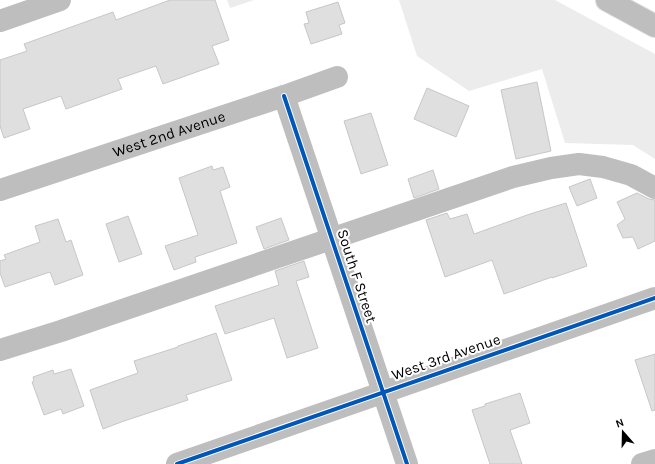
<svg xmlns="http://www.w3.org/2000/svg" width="655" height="464" viewBox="0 0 655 464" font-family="Karla,sans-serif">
<rect width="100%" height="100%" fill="#fff"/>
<g fill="#ececec">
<path d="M227,0h27l-24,8z"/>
<path d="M399,0h156l100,54v105l-22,-14 -68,-2 -23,-74 -73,22 -52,-35z"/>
</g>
<g fill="#dfdfdf" stroke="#c7c7c7">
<path d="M170,0h45l14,40 -17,6 7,18 -56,20 -7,-18 -38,13 4,10 -56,20 -5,-13 -38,13 7,20 -26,9 -4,-12v-66l27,-9 -3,-7 89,-32 3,8z"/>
<path d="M338,2l7,21 -6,2 3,9 -31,10 -7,-20 5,-1 -3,-11z"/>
<path d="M537,82l14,69 -35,8 -15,-69z"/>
<path d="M427,88l42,18 -13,31 -42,-18z"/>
<path d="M371,113l17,52 -27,9 -17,-53z"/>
<path d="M212,166l1,4 10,-3 7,20 -10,4 17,52 -42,14 1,5 -22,8 -9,-24 33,-11 -19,-57z"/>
<path d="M433,170l6,19 -25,9 -6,-19z"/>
<path d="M590,179l7,19 -20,8 -8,-19z"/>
<path d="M637,193l12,6 6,1v41l-17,8 -5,-12 -10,1 -6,-13 8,-6 -8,-17z"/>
<path d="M566,203l21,63 -35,12v-1l-48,17 -12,-34 -47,17 -19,-57 21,-7 3,6 17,-5 7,20 56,-20z"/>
<path d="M128,216l14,38 -23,8 -13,-38z"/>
<path d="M281,218l8,22 -25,9 -8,-22z"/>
<path d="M58,219l8,23 5,-2 12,35 -28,10 -5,-13 -45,15 -5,-14v-12l6,-2 -2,-4 36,-13 -5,-16z"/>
<path d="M304,261l5,16 -13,4 22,67 -31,10 -13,-40 -49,16 -10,-28 64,-21 -4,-14z"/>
<path d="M216,333l16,47 -46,15 2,5 -64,21 -21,8 -13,-39 48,-17 -4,-12 44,-14v-1z"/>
<path d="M655,354v56l-3,1 -17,-51z"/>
<path d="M71,369l13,37 -21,8 -2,-5 -17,6 -12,-33 2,-1 -1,-4 20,-7 1,4z"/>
<path d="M520,393l10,30 -20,7 12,34h-32l-18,-54 13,-4v-2z"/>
</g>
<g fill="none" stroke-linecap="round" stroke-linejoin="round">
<defs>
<path id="major" d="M607,0l48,26"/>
</defs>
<use href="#major" stroke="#dbdbdb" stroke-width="24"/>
<g stroke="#bebebe" stroke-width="22">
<path d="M0,21l60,-21"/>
<path d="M284,96l123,368"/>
<path id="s1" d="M0,190l284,-94 53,-19"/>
<path d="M0,350l61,-19 452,-154 38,-9 28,-4 24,3 28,8 24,13"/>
<path d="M177,464l478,-166"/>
<path d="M642,464l13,-4"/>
</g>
<use href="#major" stroke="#bebebe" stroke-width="22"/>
<defs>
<g id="cycleway">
<path d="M284,96l123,368"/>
<path d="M177,464l478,-166"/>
</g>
</defs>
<use href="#cycleway" stroke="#fff" stroke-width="6"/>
<use href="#cycleway" stroke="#0057b8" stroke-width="4"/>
</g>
<g text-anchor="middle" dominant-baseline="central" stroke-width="4" stroke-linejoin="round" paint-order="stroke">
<g font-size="15" fill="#000" stroke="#fff">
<text stroke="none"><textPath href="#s1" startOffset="178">West 2nd Avenue</textPath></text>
<text transform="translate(357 276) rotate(72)">South F Street</text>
<text transform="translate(446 357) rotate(-19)">West 3rd Avenue</text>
</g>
</g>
<g transform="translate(623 432) rotate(340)" stroke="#ffffff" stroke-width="3" paint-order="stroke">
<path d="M0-3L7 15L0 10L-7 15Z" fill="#000000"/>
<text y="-6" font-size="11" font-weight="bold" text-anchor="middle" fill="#000000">N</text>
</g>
</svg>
